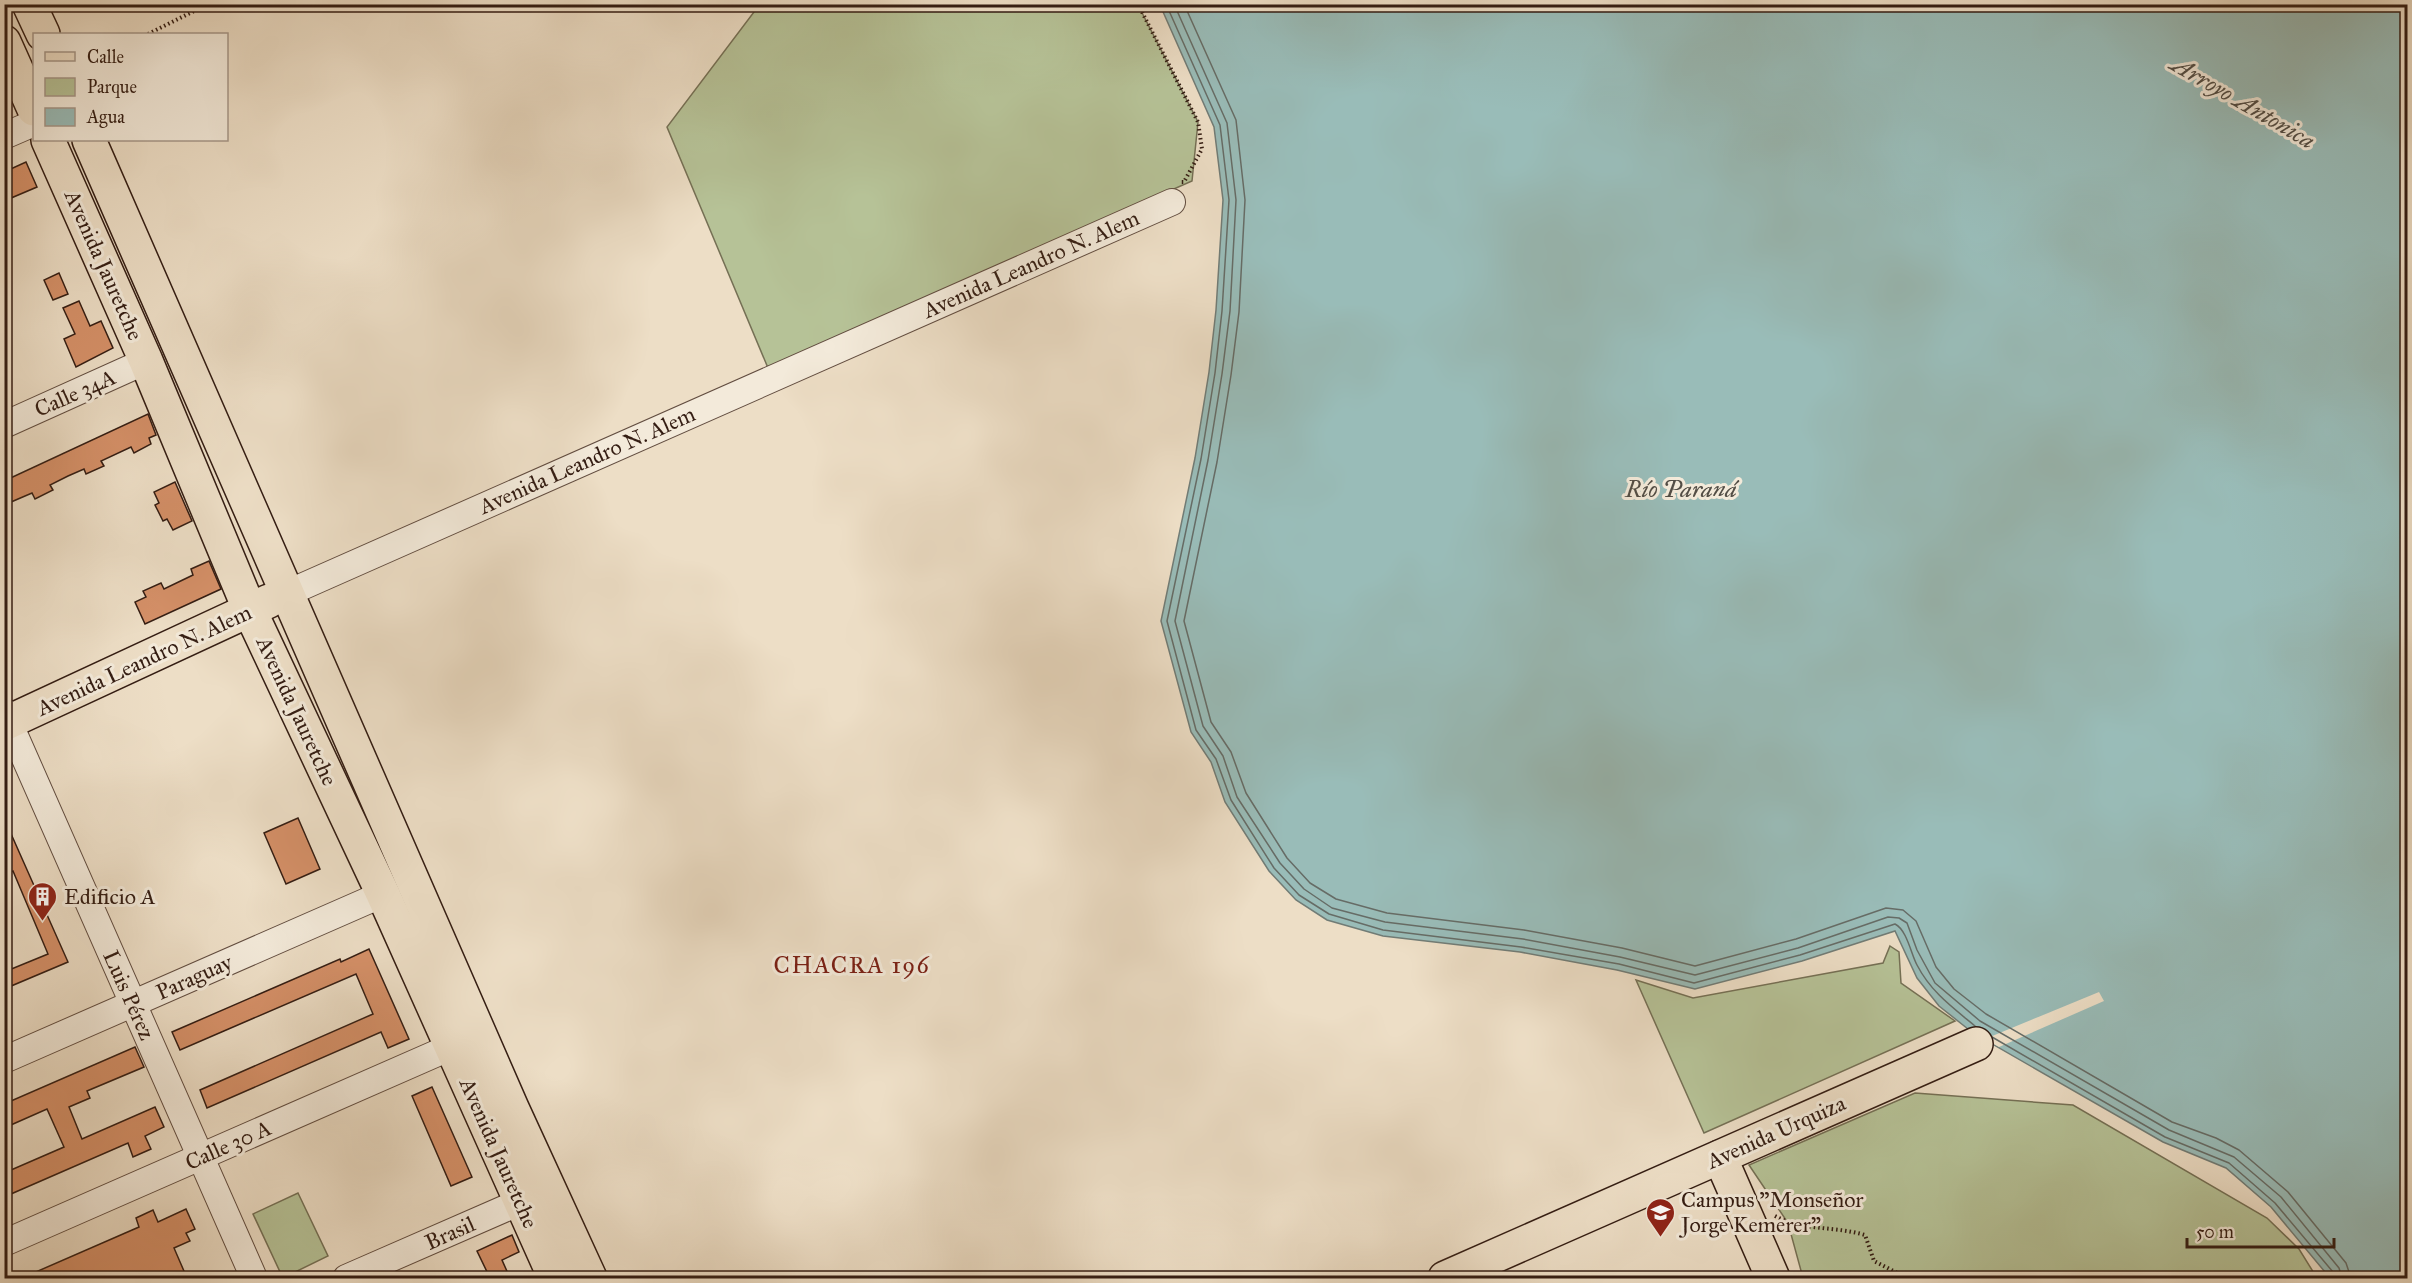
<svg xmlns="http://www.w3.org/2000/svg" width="2412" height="1283" viewBox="0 0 2412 1283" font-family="'IM FELL Great Primer',serif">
<rect width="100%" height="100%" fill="#eddec6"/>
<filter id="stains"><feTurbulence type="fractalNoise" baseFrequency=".00333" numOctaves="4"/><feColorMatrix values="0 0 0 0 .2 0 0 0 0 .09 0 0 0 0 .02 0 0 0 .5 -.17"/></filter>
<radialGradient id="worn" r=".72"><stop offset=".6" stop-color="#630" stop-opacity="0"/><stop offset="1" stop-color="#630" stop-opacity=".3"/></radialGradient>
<g fill="#b6c297" stroke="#757055" stroke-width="1.5">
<path d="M760,4l378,1 60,117 -6,59 -424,187 -101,-241z"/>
<path d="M1890,946l9,6 2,31 54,38 -251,112 -68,-153 57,18 190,-35z"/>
<path d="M1915,1093l158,12 194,113 32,31 18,29h-514l-15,-55 -39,-58z"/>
<path d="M298,1193l30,63 -39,19 -8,-1 -28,-60z"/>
</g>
<path fill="#99bcb8" stroke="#717c76" stroke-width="1.5" d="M1160,5h1247v1273h-77l-59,-71 -45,-39 -63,-26 -190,-109 -34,-27 -22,-28 -22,-47 -93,30 -107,28 -78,-19 -97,-18 -137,-16 -56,-16 -31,-20 -27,-29 -44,-69 -14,-40 -20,-30 -30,-111 34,-163 14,-86 7,-62 7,-110 -9,-73z"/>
<path fill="#eddec6" d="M2099,992l5,9 -105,46 -14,-8z"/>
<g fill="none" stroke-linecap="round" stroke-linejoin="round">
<g stroke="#666c66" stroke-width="1.5">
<path d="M1166,4l54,121 9,75 -7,111 -7,62 -14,86 -34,162 29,109 20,29 15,41 43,68 25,27 30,19 54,16 138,17 98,17 75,19 106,-28 95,-31c12,6 16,30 22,41 14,27 35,42 58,61"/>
<path d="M1174,4l53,119 9,77 -6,111 -8,63 -14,86 -33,161 28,105 20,30 14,41 43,66 24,26 28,19 53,14 138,17 97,18 75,18 103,-27 90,-31 11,1 8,5 10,27 18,33 45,38 189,109 65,27 47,40 58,71 3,10"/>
<path d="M1184,4l52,116 9,80 -6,112 -8,63 -14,87 -33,159 27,101 20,30 15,41 41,65 23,25 26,16 51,14 137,17 98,18 73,18 101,-27 90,-31 17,2 13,11 20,46 18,22 32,25 186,108 44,16 23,12 49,42 58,71 5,15"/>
<path d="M1992,1037l173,100 64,26 46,40 58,69 1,6"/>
</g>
</g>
<g fill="#d59068" stroke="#341d13" stroke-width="1.5">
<path d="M26,162l11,25 -33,14v-29z"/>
<path d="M59,273l9,21 -15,6 -9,-20z"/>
<path d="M79,301l11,25 11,-5 12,27 -37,19 -12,-28 11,-5 -12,-26z"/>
<path d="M148,414l8,21 -7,3 2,6 -17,9 -3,-6 -30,14 3,5 -18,8 -2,-5 -16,7 -18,9 3,5 -18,9 -3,-6 -28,12v-24z"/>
<path d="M175,482l17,39 -19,9 -6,-11 -4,2 -8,-16 4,-2 -5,-11z"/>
<path d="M209,561l12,28 -76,35 -10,-22 11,-5 -3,-6 18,-8 3,6 29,-14 -2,-6z"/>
<path d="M4,818l64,144 -64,27v-17l44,-18 -35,-83 -4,2 -5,-11z"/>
<path d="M298,818l22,51 -34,15 -22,-51z"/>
<path d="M369,949l40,90 -21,9 -7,-16 -174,76 -7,-18 173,-76 -17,-40 -176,76 -8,-18 168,-73 1,3z"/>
<path d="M135,1047l9,20 -57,24 3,7 -21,9 13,32 73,-32 9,20 -19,9 6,13 -18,8 -5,-14 -124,54v-24l60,-26 -17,-38 -43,19v-24z"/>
<path d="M432,1087l40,90 -21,9 -39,-90z"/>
<path d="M186,1209l9,20 -9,4 4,8 -16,7 13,30h-165l117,-51 -3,-9 17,-8 5,12z"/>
<path d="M512,1235l7,17 -17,8 8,18h-20l-13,-27z"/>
</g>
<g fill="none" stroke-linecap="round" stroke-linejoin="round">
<defs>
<g id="minor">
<path d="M4,136l30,-13"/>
<path d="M4,425l142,-64"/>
<path d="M272,600l900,-398"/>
<path d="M4,711l250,567"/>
<path d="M4,1060l379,-166"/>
<path d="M4,1243l447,-196"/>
<path d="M346,1278l174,-76"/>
</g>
<g id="major">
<path d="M29,4l14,30"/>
<path d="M4,42l30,67"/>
<path d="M48,140l98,221 104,250 133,283 172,384"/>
<path d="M89,140l423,968 78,170"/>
<path d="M4,724l265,-123"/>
<path d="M1720,1157l53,121"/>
<path d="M1445,1278l531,-234"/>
</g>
</defs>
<use href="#minor" stroke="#624d40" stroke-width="28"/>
<use href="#major" stroke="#341d13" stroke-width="36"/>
<g stroke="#341d13" stroke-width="4" stroke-dasharray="1.5 3" stroke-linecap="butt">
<path d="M1138,4l60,118 4,27 -18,33h-3"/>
<path d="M148,34l60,-30"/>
<path d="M1775,1216c28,15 60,10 90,19l9,26 33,17"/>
</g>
<use href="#minor" stroke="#f3eada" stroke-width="26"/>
<use href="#major" stroke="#eddec6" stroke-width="33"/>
</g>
<defs>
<symbol id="building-pin" viewBox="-11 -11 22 30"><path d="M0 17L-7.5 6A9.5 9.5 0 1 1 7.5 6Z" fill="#8f2418" stroke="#f3eada"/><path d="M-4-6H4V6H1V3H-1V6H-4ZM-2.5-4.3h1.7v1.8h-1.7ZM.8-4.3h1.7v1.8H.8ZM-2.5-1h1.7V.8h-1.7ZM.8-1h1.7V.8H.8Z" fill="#fff"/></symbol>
<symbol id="university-pin" viewBox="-11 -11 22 30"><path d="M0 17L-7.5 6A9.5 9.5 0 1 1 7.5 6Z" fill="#8f2418" stroke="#f3eada"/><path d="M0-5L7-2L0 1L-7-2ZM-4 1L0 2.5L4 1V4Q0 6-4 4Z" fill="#fff"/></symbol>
</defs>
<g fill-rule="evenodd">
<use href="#building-pin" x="26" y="880" width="33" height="45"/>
<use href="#university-pin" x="1644" y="1196" width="33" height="45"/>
</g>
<g text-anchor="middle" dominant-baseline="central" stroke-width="6" stroke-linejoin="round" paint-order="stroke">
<g font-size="22" fill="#341d13" stroke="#f3eada">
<text transform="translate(1031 264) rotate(-24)">Avenida Leandro N. Alem</text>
<text transform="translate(104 265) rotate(66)">Avenida Jauretche</text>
<text transform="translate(75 393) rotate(-24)">Calle 34A</text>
<text transform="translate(587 460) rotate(-24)">Avenida Leandro N. Alem</text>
<text transform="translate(144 660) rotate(-25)">Avenida Leandro N. Alem</text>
<text transform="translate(297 711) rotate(65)">Avenida Jauretche</text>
<text transform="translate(194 977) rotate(-24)">Paraguay</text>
<text transform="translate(129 995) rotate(66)">Luis Pérez</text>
<text transform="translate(1776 1132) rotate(-24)">Avenida Urquiza</text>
<text transform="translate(228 1145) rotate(-24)">Calle 30 A</text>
<text transform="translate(499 1153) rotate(66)">Avenida Jauretche</text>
<text transform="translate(450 1233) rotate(-24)">Brasil</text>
</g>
<g font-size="22" fill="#341d13" stroke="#f3eada" text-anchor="start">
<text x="64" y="896">Edificio A</text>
<text x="1681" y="1199">Campus "Monseñor<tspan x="1681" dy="25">Jorge Kemerer"</tspan></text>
</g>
<g font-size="24" font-style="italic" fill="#524d45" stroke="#f3eada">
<text transform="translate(2243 102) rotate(30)">Arroyo Antonica</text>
<text x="1681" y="489">Río Paraná</text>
</g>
<g font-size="24" letter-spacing="1.5" fill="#7a1f14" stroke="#f3eada">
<text x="852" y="965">CHACRA 196</text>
</g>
</g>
<rect width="2412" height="1283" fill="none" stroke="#eddec6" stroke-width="24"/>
<rect x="6" y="6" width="2400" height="1271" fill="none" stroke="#341d13" stroke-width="3"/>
<rect x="12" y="12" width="2388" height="1259" fill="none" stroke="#341d13" stroke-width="1.5"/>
<rect x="33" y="33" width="195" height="108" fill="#f3eada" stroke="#a7988a" stroke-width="1.5"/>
<rect x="45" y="52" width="30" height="9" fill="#eddec6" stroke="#a7988a" stroke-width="1.5"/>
<text x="87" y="63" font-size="18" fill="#341d13">Calle</text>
<rect x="45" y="78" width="30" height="18" fill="#b6c297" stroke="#a7988a" stroke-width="1.5"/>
<text x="87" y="93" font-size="18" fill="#341d13">Parque</text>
<rect x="45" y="108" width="30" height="18" fill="#99bcb8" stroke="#a7988a" stroke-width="1.5"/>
<text x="87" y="123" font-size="18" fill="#341d13">Agua</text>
<path d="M2187 1238v9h147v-9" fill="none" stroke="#341d13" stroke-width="3"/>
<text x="2196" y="1238" font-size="18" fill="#341d13" stroke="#f3eada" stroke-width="4.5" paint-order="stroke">50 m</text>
<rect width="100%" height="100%" filter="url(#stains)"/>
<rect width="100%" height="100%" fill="url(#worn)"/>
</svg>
